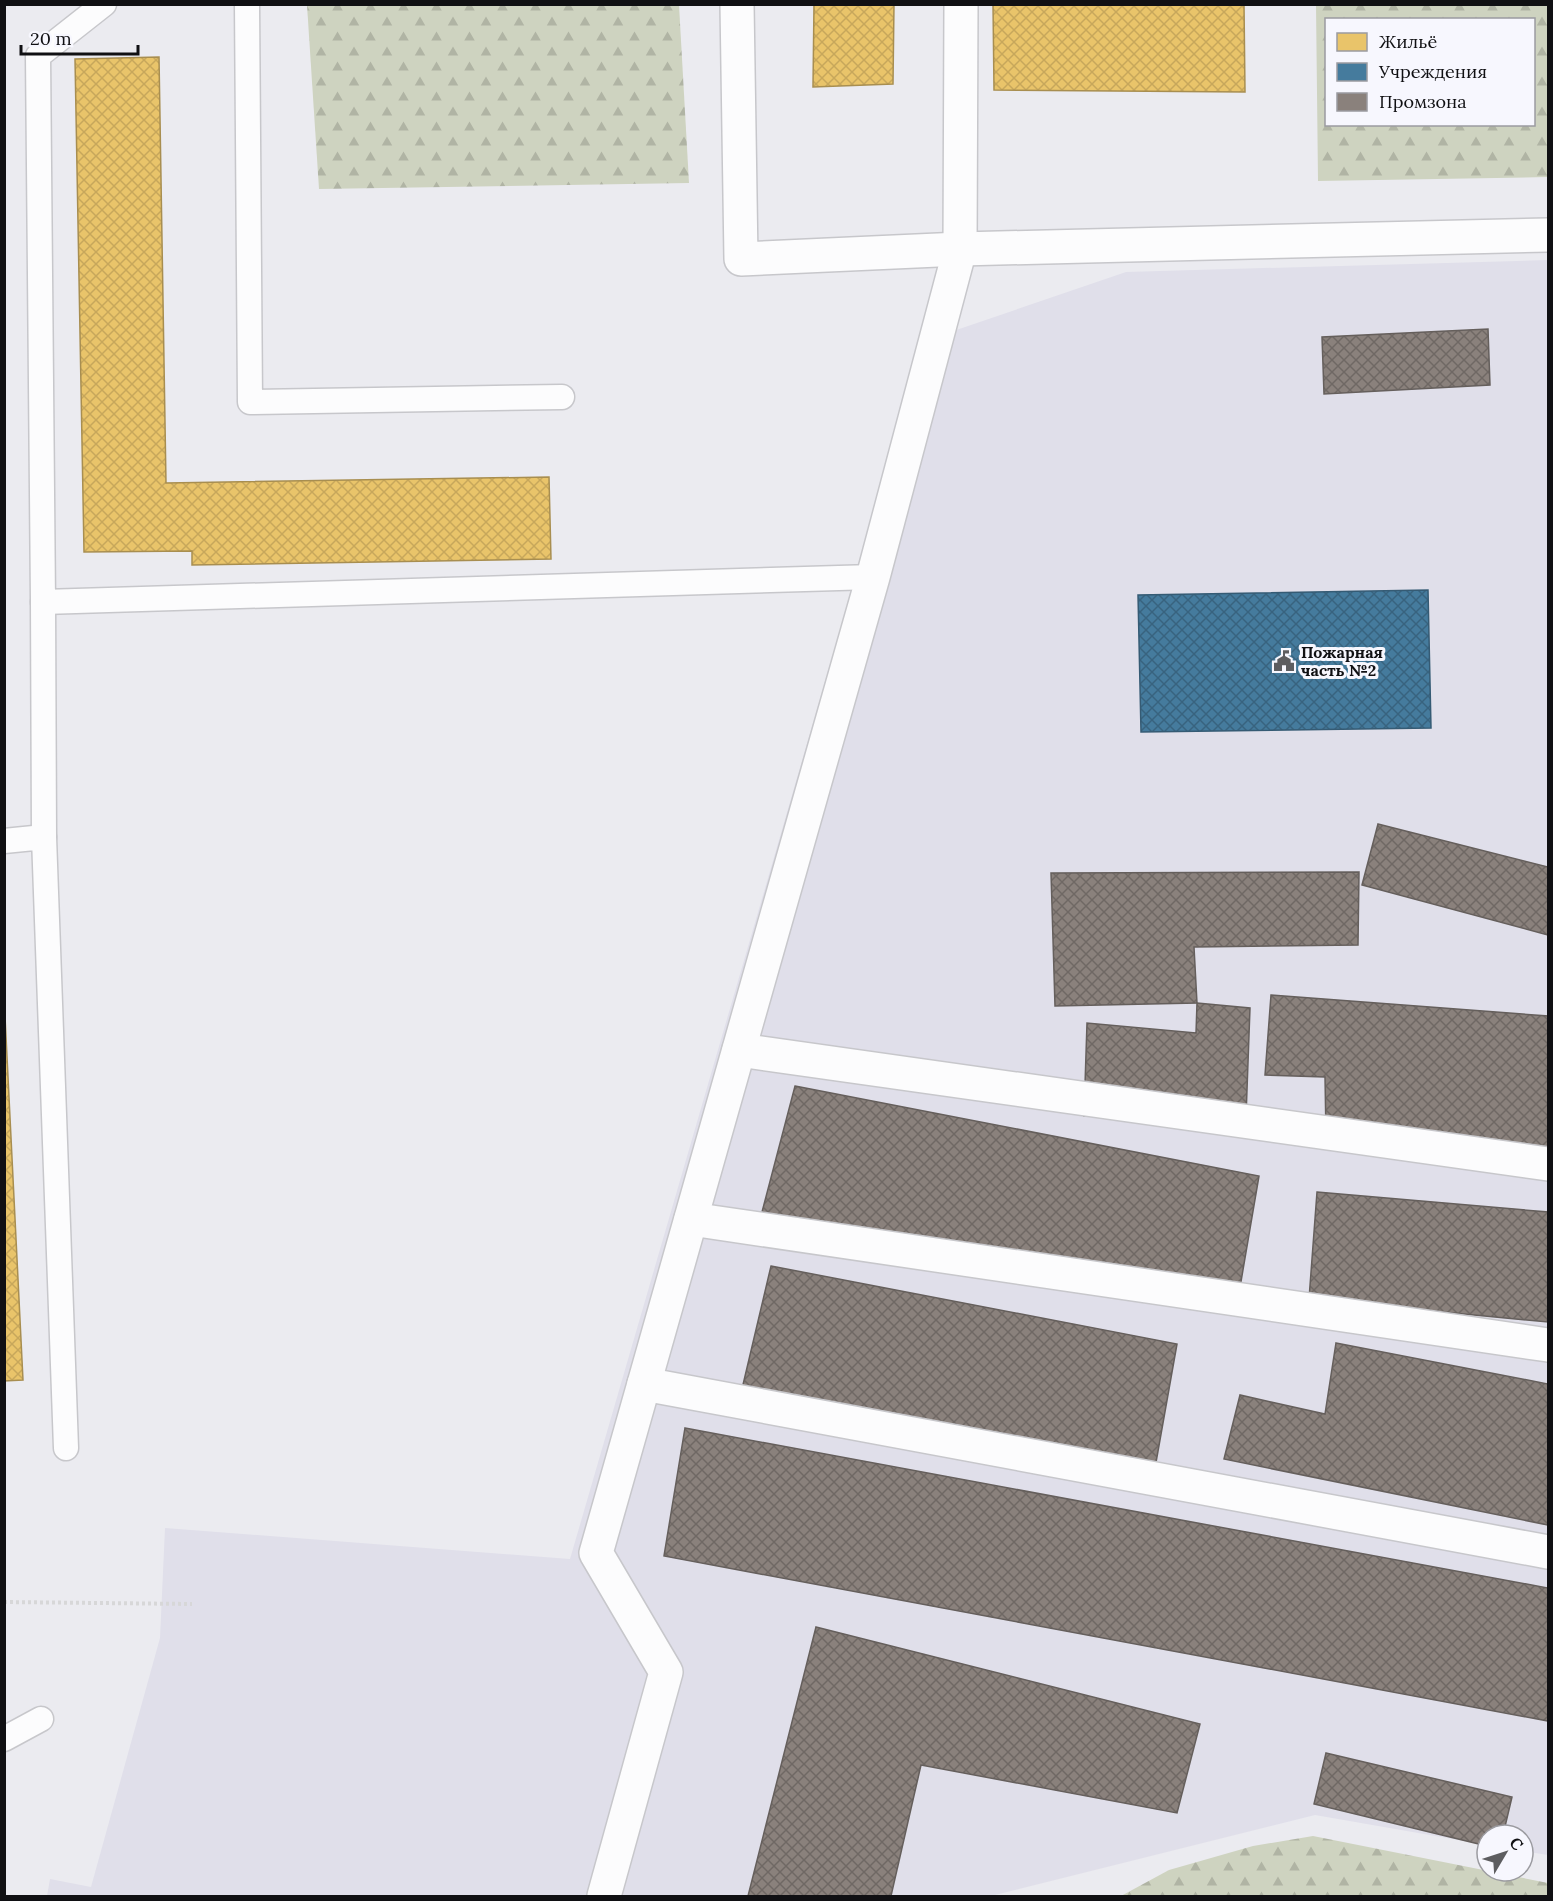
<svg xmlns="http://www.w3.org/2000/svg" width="1553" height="1901" viewBox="0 0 1553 1901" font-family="Lora,serif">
<defs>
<pattern id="forest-firs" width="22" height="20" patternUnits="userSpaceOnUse" patternTransform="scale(1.5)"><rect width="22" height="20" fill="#ced3c0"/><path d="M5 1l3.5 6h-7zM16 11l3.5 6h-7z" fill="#b0b4a4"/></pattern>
<pattern id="homes-cross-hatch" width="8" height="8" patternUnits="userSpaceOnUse" patternTransform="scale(1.5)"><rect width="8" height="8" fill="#e9c46a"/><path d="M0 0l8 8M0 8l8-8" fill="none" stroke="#c7a75b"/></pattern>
<pattern id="public-cross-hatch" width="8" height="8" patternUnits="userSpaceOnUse" patternTransform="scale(1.5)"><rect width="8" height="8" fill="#457b9d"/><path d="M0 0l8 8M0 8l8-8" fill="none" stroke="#38637f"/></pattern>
<pattern id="industry-cross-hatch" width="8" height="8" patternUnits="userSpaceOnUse" patternTransform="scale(1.5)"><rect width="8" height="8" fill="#8a817c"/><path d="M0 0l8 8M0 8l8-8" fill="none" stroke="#6f6864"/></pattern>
</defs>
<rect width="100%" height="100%" fill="#ebebf0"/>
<path fill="#e0dfea" d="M1548,260v1595l-25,-4v-16h-36v10l-172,-30 -324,81h-944l3,-17 41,8 69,-249 5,-110 405,31 354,-1218 202,-69z"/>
<g fill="url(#forest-firs)" fill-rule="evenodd">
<path d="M307,5h372l10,178 -370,6z"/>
<path d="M1316,5h232v172l-230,4zM1326,20h208v104h-208z"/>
<path d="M1313,1836l235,47v13h-427l48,-26 84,-24z"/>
</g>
<g fill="url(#homes-cross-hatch)" stroke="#a88e50" stroke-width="1.5">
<path d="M814,4h80l-1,80 -80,3z"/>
<path d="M993,4h251l1,88 -251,-2z"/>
<path d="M159,57l7,426 383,-6 2,82 -359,6v-14l-108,1 -9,-493z"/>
<path d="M4,996l19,384 -19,1z"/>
</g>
<path fill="url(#public-cross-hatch)" stroke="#355b74" stroke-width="1.5" d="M1428,590l3,138 -290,4 -3,-137z"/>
<g fill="url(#industry-cross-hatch)" stroke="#655f5c" stroke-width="1.5">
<path d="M1488,329l2,56 -166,9 -2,-57z"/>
<path d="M1378,824l170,43v68l-186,-50z"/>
<path d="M1359,872l-1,73 -164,2 3,56 -142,3 -4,-133z"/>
<path d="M1271,995l277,21v133l-222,-15 -1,-57 -60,-2z"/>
<path d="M1197,1003l53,5 -4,109 -162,-1 3,-93 109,10z"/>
<path d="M795,1086l464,90 -22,129 -475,-93z"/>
<path d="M1317,1192l231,20v110l-239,-23z"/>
<path d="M771,1266l406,78 -22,124 -413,-79z"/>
<path d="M1336,1343l212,41v141l-324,-66 16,-64 85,19z"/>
<path d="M685,1428l863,160v133l-884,-165z"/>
<path d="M816,1627l384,97 -23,89 -256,-48 -30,131h-143z"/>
<path d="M1326,1753l186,44 -9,38h-16v11l-173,-42z"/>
</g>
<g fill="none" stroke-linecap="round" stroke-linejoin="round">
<defs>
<g id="service">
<path d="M104,4l-66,52 5,546 830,-25"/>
<path d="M247,4l3,398 312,-5"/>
<path d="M43,602l1,235"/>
<path d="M4,841l40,-4 22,611"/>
<path d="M4,1739l37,-20"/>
</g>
<g id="minor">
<path d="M737,4l4,255 219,-10 588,-14"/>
<path d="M739,1050l809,114"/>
<path d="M691,1219l857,126"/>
<path d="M644,1384l904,168"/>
<path d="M604,1896l62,-224 -70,-119 277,-976 87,-328 1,-245"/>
</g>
</defs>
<use href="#service" stroke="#c7c7cb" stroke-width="27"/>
<use href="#minor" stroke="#c7c7cb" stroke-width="36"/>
<path stroke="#d7d7d8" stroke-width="4" stroke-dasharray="3 3" stroke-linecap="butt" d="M4,1602l188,2"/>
<use href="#service" stroke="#fcfcfd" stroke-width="24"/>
<use href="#minor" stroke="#fcfcfd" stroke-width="33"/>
</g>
<defs>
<symbol id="civic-bare" viewBox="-9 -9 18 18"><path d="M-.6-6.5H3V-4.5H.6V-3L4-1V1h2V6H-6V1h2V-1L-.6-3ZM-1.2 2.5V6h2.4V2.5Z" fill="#5d5d60" stroke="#f7f7fe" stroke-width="2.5" paint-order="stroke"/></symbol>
</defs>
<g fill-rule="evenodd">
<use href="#civic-bare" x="1269" y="646" width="30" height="30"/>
</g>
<g text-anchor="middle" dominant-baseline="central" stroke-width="6" stroke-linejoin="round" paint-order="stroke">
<g font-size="16" font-weight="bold" fill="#101013" stroke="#f7f7fe" text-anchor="start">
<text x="1301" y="652">Пожарная<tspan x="1301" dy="18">часть №2</tspan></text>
</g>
</g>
<rect width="1553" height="1901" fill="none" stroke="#101013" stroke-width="12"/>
<rect x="1325" y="18" width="210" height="108" fill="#f7f7fe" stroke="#9b9ba0" stroke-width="1.5"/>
<rect x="1337" y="33" width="30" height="18" fill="#e9c46a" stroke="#9b9ba0" stroke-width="1.5"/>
<text x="1379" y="48" font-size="18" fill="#101013">Жильё</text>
<rect x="1337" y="63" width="30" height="18" fill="#457b9d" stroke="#9b9ba0" stroke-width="1.5"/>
<text x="1379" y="78" font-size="18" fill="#101013">Учреждения</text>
<rect x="1337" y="93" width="30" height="18" fill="#8a817c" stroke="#9b9ba0" stroke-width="1.5"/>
<text x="1379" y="108" font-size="18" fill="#101013">Промзона</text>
<g transform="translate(1505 1853) rotate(51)"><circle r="28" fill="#f7f7fe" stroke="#9b9ba0" stroke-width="1.5"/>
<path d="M0-4.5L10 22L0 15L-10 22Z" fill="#5d5d60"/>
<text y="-9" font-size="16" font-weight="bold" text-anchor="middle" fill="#101013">С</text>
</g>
<path d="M21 45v9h117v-9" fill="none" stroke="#101013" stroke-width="3"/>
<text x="30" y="45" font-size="18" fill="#101013" stroke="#f7f7fe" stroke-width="4.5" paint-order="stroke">20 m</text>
</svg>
